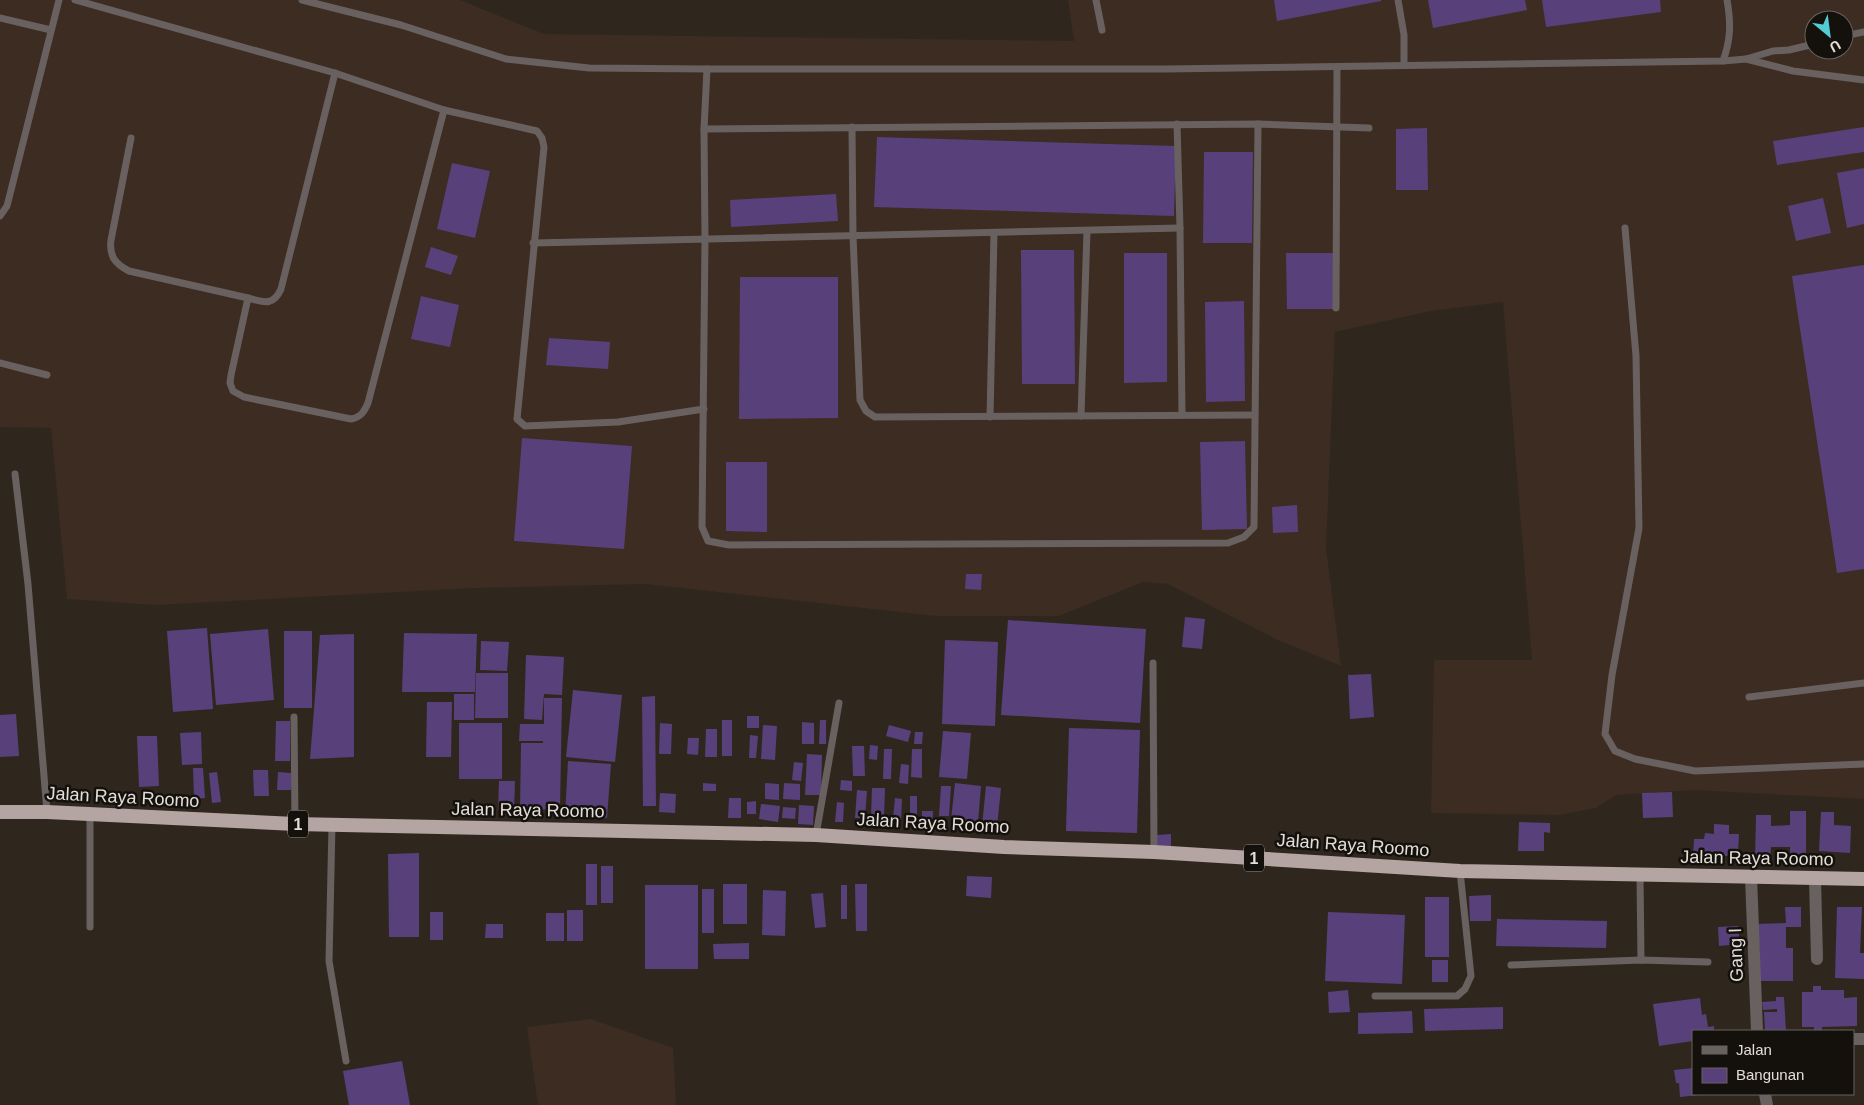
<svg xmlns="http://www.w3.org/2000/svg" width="1864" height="1105" viewBox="0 0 1864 1105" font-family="Arial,sans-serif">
<rect width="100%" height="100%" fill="#2f271e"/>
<g fill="#3c2c21" fill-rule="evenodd">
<path d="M0,0h460l84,34 530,7 -6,-41h796v799l-171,-9 -77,5 -20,13 -37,7 -128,-2 3,-153h98l-29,-358 -72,9 -96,21 -9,216 15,118 -63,-26 -110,-56 -25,-2 -84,34h-123l-291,-32 -170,4 -319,17 -89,-6 -16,-171 -51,-1zM1814,20h30v30h-30z"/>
<path d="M591,1019l82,29 3,57h-138l-11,-78z"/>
</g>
<g fill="#58407a">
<path d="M1274,0h107v1l-104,20z"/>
<path d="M1428,0h97l2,10 -94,18z"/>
<path d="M1542,0h118l1,12 -115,15z"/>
<path d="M1864,127v25l-87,13 -4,-24z"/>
<path d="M1427,128l1,62h-32v-61z"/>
<path d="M877,137l299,9 -2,70 -300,-9z"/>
<path d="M1204,152h49l-1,91h-49z"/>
<path d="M452,163l38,8 -15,67 -38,-9z"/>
<path d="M1864,168v56l-17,4 -10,-55z"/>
<path d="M836,194l2,27 -107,6 -1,-27z"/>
<path d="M1823,198l8,35 -35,8 -8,-35z"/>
<path d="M431,247l27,9 -7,19 -26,-8z"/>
<path d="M1021,250h53l1,134h-53z"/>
<path d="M1124,253h43v129l-43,1z"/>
<path d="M1286,253h49v56h-48z"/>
<path d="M1864,265v304l-27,4 -45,-297z"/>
<path d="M740,277h98v141l-99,1z"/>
<path d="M421,296l38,9 -9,42 -39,-8z"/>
<path d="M1244,301l1,100 -39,1 -1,-100z"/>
<path d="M549,338l61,4 -2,27 -62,-4z"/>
<path d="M522,438l110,8 -8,103 -110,-8z"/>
<path d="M1245,441l2,88 -45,1 -2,-88z"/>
<path d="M726,462h41v70l-41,-1z"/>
<path d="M1297,505l1,27 -25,1 -1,-26z"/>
<path d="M966,574h16l-1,16 -16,-1z"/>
<path d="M1185,617l20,2 -3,30 -20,-2z"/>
<path d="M1008,620l138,9 -6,94 -139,-8z"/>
<path d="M207,628l6,81 -40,3 -6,-81z"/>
<path d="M268,629l6,71 -58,5 -6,-71z"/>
<rect x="284" y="631" width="28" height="77"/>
<path d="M404,633l73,1 -2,58h-73z"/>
<path d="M354,634v123l-44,2 10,-124z"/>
<path d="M945,640l53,2 -3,84 -53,-2z"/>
<path d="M481,641l28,1 -2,29 -27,-1z"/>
<path d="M526,655l38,2 -2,38 -18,-1 -2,26 -18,-1z"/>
<path d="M476,673h32v45h-33z"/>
<path d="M1371,674l3,43 -24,2 -2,-44z"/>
<path d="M573,690l49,5 -7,67 -49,-5z"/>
<rect x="454" y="694" width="20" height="26"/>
<path d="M655,696l1,110h-13l-1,-109z"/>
<path d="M544,698h18l-2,112 -40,-1 1,-66h22v-2h-24l1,-17h24z"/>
<path d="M427,702h25l-1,55h-25z"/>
<path d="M16,714l3,42 -19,1v-42z"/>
<rect x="747" y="716" width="12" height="12"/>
<rect x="722" y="720" width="10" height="36"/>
<path d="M820,720h6v24h-7z"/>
<path d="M276,721h14v40h-15z"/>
<path d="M802,722l12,1v21h-12z"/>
<rect x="459" y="723" width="43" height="56"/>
<path d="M660,723l12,1 -1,30h-12z"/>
<path d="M763,725l14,1 -2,34 -14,-1z"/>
<path d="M889,725l22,6 -3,11 -22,-6z"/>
<path d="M1069,728l71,2 -3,103 -71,-2z"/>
<path d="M706,729h11v28h-12z"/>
<path d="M943,731l28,2 -4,46 -28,-2z"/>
<path d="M201,732l1,32 -20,1 -2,-32z"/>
<path d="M915,732h8l-1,12h-8z"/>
<path d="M750,735l8,1 -2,22h-7z"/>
<path d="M137,736h20l2,50 -20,1z"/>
<path d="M688,738h11l-1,17 -11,-1z"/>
<path d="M870,745l8,1 -1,14 -8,-1z"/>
<path d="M852,746h12l1,30h-12z"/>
<path d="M884,749h8l-1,30h-8z"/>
<path d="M912,749h10v29l-11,-1z"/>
<path d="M807,754l15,1 -1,40h-16z"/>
<path d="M568,761l43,3 -4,54 -42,-2z"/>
<path d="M794,762l9,1 -2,18 -9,-1z"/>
<path d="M901,764l8,1 -1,19 -9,-1z"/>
<path d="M193,768h10l2,30 -11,1z"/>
<path d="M253,770h15l1,26h-15z"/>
<path d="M217,772l4,30 -9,1 -3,-30z"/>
<path d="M278,772l13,1v17h-14z"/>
<path d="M841,780l11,1v10l-12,-1z"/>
<path d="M499,781h16l-1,30 -16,-1z"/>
<path d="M703,783l13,1v7h-13z"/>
<path d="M765,783l14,1v16l-14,-1z"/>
<path d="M784,783l16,1v16l-17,-1z"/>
<path d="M955,783l26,3 -3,36 -27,-2z"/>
<path d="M941,786h10l-2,30h-10z"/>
<path d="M986,786l15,2 -4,39 -15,-1z"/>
<path d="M872,788h13l-1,30 -13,-1z"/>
<path d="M857,790l10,1 -2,27h-10z"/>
<path d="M1672,792l1,25 -30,1 -1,-25z"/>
<path d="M660,793l16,1 -1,19 -16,-1z"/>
<rect x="910" y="796" width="7" height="26"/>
<path d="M729,798h12v20h-13z"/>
<path d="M895,798l7,1 -1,21 -8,-1z"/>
<path d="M756,801v13h-9v-12z"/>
<path d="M837,802l7,1 -1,19h-8z"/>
<path d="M761,804l19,2 -2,16 -19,-3z"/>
<path d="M799,805l15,1 -1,19 -15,-1z"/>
<path d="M783,807l13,1 -1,11 -13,-1z"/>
<path d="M922,811h11l-1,19h-10z"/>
<path d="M1790,811h16v48h-16v-12h-19l-1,14h-15l1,-46h15v11l19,-1z"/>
<path d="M1821,812h13v13l17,1 -1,27 -31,-2z"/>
<path d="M1519,822l31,1v10l-6,-1v19h-26z"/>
<path d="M1714,824l15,1v9h10l-1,18 -10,-1v5l-24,-1 -1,4 -10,-1 1,-19h10l1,-6 9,1z"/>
<path d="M1171,834v15h-14v-14z"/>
<path d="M419,853v84h-30l-1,-83z"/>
<rect x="586" y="864" width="11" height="41"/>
<rect x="601" y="866" width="12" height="37"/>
<path d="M967,876l25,1 -1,21 -25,-2z"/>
<rect x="723" y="884" width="24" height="40"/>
<path d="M855,884h12v47h-11z"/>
<rect x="645" y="885" width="53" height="84"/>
<rect x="841" y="885" width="6" height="34"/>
<rect x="702" y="889" width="12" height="44"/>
<path d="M763,890l23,1 -1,45 -23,-1z"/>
<path d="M823,893l3,34 -11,1 -4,-34z"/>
<path d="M1491,895v26h-21l-1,-25z"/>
<rect x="1425" y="897" width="24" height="60"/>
<path d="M1785,907h16v20h-15v21h7v33h-33v-32h-6v-25l32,-1z"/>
<path d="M1837,907h25l-2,46h4v26l-29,-1z"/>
<rect x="567" y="910" width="16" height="31"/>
<rect x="430" y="912" width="13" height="28"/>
<path d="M1328,912l77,3 -3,69 -77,-3z"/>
<rect x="546" y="913" width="18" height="28"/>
<path d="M1497,919l110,2 -1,27 -110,-2z"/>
<path d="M486,924h17v14h-18z"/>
<path d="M1738,926l2,18 -21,2 -1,-19z"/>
<path d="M749,943v16h-35l-1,-15z"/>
<rect x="1432" y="960" width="16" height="22"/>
<path d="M1813,986h8v4h23v8l13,-1v29l-35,1v4h-8v-4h-12v-35h11z"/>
<path d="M1348,990l2,22 -21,1 -1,-21z"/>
<path d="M1776,997h8l2,34h-21l-1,-19h13v-3l-14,1 -1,-8 14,-1z"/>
<path d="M1700,998l2,17 4,-1 2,13 6,-1v5h-21v10l-34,5 -6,-42z"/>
<path d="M1503,1007v22l-78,2 -1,-22z"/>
<path d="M1412,1011l1,22 -55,1v-21z"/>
<path d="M402,1061l8,44h-61l-6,-34z"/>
<path d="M1693,1068v26l6,1 -19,2 -1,-14h-3l-2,-13z"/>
</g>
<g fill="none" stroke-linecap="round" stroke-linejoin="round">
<g stroke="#686160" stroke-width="7">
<path d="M75,0l260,73 109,37 93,21 5,7 2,9 -27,272 8,7 93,-4 86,-13"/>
<path d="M302,0l99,25 105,34 83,9 118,1h460l556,-8 23,-2 27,-8 16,-1 25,-6"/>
<path d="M1096,0l6,30"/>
<path d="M1398,0l6,35v30"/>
<path d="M0,18l51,12"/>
<path d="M1844,36l20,-4"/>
<path d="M1746,59l47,12 71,9"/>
<path d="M1723,61c8,-22 8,-38 4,-61"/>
<path d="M707,69l-3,60 1,111 -3,287 6,14 21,4 499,-2 16,-6 10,-10 4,-403"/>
<path d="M1177,124l3,104 2,187"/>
<path d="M852,127l1,109 7,164 6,11 9,6 380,-2"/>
<path d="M704,129l554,-5 111,4"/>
<path d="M131,138l-20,102c-2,16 4,24 18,31l119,27 -17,77 -1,8 3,8 11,6 107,22c10,-2 13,-7 17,-16l76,-293"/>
<path d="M0,216l7,-10 52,-206"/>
<path d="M1625,228l11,128 3,172 -27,147 -7,59 10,17 20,8 60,12 169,-7"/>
<path d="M533,243l647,-15"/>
<path d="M248,298c15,4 25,9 33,-9l54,-216"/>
<path d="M1336,308l1,-241"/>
<path d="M0,363l47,12"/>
<path d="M1081,416l6,-185"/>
<path d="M990,417l4,-184"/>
<path d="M15,474l13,110 19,228"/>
<path d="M1153,663l1,189"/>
<path d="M1749,697l115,-14"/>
<path d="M294,717l1,107"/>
<path d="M90,814v113"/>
<path d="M332,825l-3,136 17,100"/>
<path d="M816,835l23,-132"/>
<path d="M1640,875l1,85"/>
<path d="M1511,965l130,-5 67,2"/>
<path d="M1375,996h82l8,-7 6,-13 -11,-105"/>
</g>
<g stroke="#686160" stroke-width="12">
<path d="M1751,877l6,154"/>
<path d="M1815,878l2,81"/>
<path d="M1853,1039h11"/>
<path d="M1765,1094l2,11"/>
</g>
<path stroke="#b4a4a2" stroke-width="14" d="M0,812h47l248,12 521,11 188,12 150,5 306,19 404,8"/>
</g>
<g text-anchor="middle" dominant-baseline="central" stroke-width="5" stroke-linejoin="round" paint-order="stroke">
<g fill="#14110d" stroke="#a5a09a" stroke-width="1">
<rect x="288" y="810.5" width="20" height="27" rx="4"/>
<rect x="1244" y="844.5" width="20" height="27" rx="4"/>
</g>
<g font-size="16" font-weight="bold" fill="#e3ddd7">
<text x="298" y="824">1</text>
<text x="1254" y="858">1</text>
</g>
<g font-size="18" fill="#e3ddd7" stroke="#14110d">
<text transform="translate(123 797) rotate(3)">Jalan Raya Roomo</text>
<text transform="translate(528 810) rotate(1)">Jalan Raya Roomo</text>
<text transform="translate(933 823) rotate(3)">Jalan Raya Roomo</text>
<text transform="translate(1353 845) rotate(4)">Jalan Raya Roomo</text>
<text transform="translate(1757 858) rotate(1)">Jalan Raya Roomo</text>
<text transform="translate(1736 955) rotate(-92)">Gang I</text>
</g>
</g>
<rect x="1692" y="1030" width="162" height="65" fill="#14110d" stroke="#67635e"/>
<rect x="1702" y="1046" width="25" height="8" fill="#686160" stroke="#67635e"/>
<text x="1736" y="1055" font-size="15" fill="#e3ddd7">Jalan</text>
<rect x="1702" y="1068" width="25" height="15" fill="#58407a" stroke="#67635e"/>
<text x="1736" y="1080" font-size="15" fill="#e3ddd7">Bangunan</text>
<g transform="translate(1829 35) rotate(151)"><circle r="24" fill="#14110d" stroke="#67635e"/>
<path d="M0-4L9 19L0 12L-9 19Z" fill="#52ccd5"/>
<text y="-8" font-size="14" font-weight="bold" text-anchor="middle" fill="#e3ddd7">U</text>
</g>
</svg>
